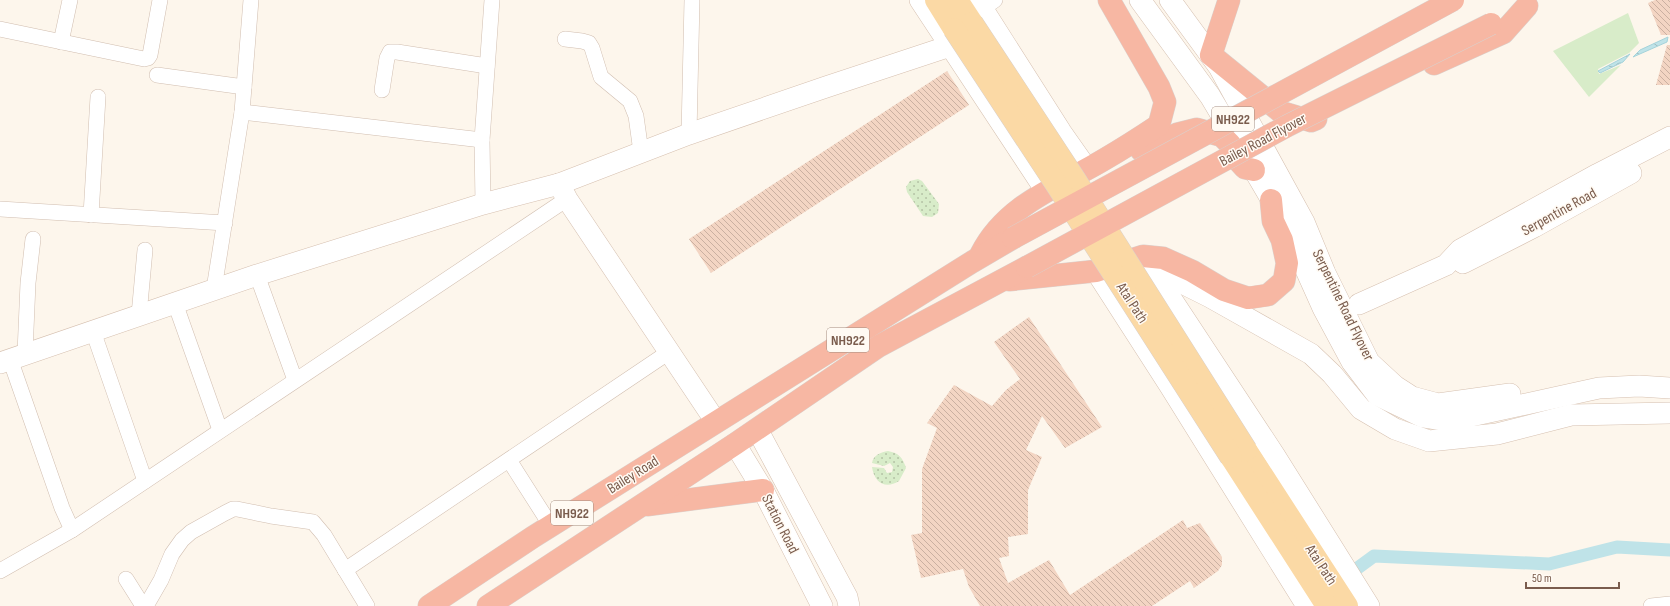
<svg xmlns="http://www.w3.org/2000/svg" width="1670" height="606" viewBox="0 0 1670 606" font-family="'Sofia Sans Condensed',sans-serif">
<defs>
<pattern id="grass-dots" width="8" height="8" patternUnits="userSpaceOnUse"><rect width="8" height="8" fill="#d8ecc9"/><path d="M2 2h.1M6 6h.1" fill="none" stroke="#b4c2a5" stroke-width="1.8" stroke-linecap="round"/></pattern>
<pattern id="water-waves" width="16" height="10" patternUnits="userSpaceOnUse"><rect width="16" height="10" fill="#bfe3e8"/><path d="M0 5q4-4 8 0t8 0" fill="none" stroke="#a0bbbe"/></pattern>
<pattern id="building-back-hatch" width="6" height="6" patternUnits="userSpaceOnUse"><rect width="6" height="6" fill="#f3d5c3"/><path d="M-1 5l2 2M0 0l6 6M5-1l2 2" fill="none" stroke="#cab0a1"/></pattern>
</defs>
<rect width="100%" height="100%" fill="#fdf6ec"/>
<g fill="url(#grass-dots)">
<path d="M918,179l4,2 17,23 -1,9 -6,4 -9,-1 -16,-24 -1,-5 4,-6z"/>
<path d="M888,451c11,2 15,7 18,17l-7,13c-14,9 -25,1 -27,-14l12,1 3,5 5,-1 1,-5 -3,-4 -6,3 -12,-3c1,-8 9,-11 16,-12z"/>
</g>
<path fill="#d8ecc9" d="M1628,13l11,30 -10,10 -31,16 1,5 22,-9 -32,32 -36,-46z"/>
<g fill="url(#water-waves)" stroke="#a5d3da">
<path d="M1668,37l-1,5 -34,15 7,-7z"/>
<path d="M1630,54l-7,8 -23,11 -2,-2z"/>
</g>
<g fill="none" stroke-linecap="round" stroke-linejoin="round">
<path stroke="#bfe3e8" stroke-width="13" d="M1344,578l30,-22 175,8 68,-17 53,3"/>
</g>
<g fill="url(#building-back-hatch)">
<path d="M1655,0h15v35h-9l-13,-32z"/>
<path d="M1667,45h3v40h-14z"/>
<path d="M947,71l22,34 -258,168 -22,-34z"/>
<path d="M1029,317l73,110 -37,21 -23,-32 -16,34 16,7 -14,33v44l-20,3 1,19 -10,2 9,25 41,-23 21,35 113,-75 4,8 13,-5 22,34v8l-4,6 -24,17 -4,-7 -38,25h-172l-11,-19 -6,-18 -42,9 -10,-43 11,-2v-64l15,-41 -10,-5 27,-38 38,21 14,-16 14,-11 -26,-37z"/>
</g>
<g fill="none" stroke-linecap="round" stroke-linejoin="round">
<defs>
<g id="street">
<path d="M982,9l13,-9"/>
<path d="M0,29l144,30 4,-1 2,-3 10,-55"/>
<path d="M565,39l17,2 7,2 3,5 9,29 29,24 6,15 5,36"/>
<path d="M61,42l9,-42"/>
<path d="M157,75l87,12"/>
<path d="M382,90l5,-32 3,-6h7l90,14"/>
<path d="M242,112l240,28"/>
<path d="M689,134l3,-134"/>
<path d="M483,204l-1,-64 10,-140"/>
<path d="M0,209l225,14"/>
<path d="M91,215l7,-118"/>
<path d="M257,275l38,105"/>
<path d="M214,289l28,-177 9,-112"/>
<path d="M175,303l45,127"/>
<path d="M139,315l6,-65"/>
<path d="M93,331l52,150"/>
<path d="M25,353l3,-70 5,-44"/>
<path d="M10,359l52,149 10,22"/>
<path d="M509,460l42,66"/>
<path d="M345,570l324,-218"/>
<path d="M0,571l72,-41 495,-331"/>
<path d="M126,579l17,27"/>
<path d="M146,606l15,-26 11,-26 10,-14 9,-8 34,-19 8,-4h4l34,7 42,6 11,13 43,71"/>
<path d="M1651,606l19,-2"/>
</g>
<g id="secondary">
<path d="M920,0l126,191"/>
<path d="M977,0l84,132 26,37"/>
<path d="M1140,0l70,96 44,74 31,53 38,85 29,54 25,33 46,22 25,4 151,-33 40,-2 31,2"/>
<path d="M1170,0l49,67 85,155 21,51 44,89 26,24 17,11 26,7 72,-10"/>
<path d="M559,184l8,15 149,223"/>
<path d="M1153,257l15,19 42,21 101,57 21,20 29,35 34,20 34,12 68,-7 74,-19 99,-2"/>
<path d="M1463,263l71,-36 97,-54"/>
<path d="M1151,268l124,188 94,150"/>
<path d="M1096,271l74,115 137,220"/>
<path d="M1359,304l87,-39 14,-15 138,-76 72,-37"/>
<path d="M0,363l257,-88 226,-71 76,-20 130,-50 137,-47 124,-41"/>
<path d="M757,429l90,168 2,9"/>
<path d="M735,444l28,46 59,116"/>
</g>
<g id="primary">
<path d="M936,0l18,29"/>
<path d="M957,0l15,23"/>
<path d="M1246,450l101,156"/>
<path d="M1231,457l96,149"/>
</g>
<g id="highway">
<path d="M1229,0l-18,55 70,57 30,9 5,-2"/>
<path d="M1434,64l69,-31 24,-27"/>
<path d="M1141,150l36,-16 20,-5 25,7 8,8 4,12 11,12 9,2"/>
<path d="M981,254c25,-50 79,-68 124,-95 19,-11 36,-22 54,-34l6,-23 -6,-15 -50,-87"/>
<path d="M1009,280l87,-9 47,-15 20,2 29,13 32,19 24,8 20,-3 16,-14 3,-18 -5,-23 -9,-19 -2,-21"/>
<path d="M647,505l116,-15"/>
<path d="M429,606l104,-69 439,-275 41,-24"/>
<path d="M488,606l247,-162 144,-98 148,-79"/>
</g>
</defs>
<use href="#street" stroke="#d1beb0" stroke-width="16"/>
<use href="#secondary" stroke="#d6c0b0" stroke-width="22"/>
<use href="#primary" stroke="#dad1cd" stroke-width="23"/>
<use href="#highway" stroke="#dad1cd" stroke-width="23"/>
<use href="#street" stroke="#fff" stroke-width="15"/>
<use href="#secondary" stroke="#fff" stroke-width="21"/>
<use href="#primary" stroke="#fbd9a5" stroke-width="22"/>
<use href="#highway" stroke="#f7b7a3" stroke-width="22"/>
<defs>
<g id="primary-bridge">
<path d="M972,23l102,155 172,272"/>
<path d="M954,29l104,158 173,270"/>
</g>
<g id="highway-bridge">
<path d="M1013,238l440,-238"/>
<path d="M1027,267l260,-141 204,-102"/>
</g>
</defs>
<use href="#primary-bridge" stroke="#dad1cd" stroke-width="23" stroke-linecap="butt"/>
<use href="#highway-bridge" stroke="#dad1cd" stroke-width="23" stroke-linecap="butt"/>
<use href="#primary-bridge" stroke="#fbd9a5" stroke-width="22"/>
<use href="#highway-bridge" stroke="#f7b7a3" stroke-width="22"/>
</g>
<g text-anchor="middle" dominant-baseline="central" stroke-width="3" stroke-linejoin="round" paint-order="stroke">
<g fill="#fffaf3" stroke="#a28b7f" stroke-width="1">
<rect x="1212" y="107" width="42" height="24" rx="3"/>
<rect x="827" y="328" width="42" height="24" rx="3"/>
<rect x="551" y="501" width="42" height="24" rx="3"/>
</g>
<g font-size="14" font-weight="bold" fill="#7a5c4d">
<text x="1233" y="119">NH922</text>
<text x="848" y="340">NH922</text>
<text x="572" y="513">NH922</text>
</g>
<g font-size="15" fill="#7a5c4d" stroke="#fffaf3">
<text transform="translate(1263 140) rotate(-28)">Bailey Road Flyover</text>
<text transform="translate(1559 212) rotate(-29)">Serpentine Road</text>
<text transform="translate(1132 303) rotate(57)">Atal Path</text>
<text transform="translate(1343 305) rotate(64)">Serpentine Road Flyover</text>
<text transform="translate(633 475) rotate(-32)">Bailey Road</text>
<text transform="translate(780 524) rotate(63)">Station Road</text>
<text transform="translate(1321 565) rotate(57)">Atal Path</text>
</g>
</g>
<path d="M1526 582v6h93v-6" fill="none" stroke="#7a5c4d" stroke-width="2"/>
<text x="1532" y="582" font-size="12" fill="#7a5c4d" stroke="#fffaf3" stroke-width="3" paint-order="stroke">50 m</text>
</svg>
